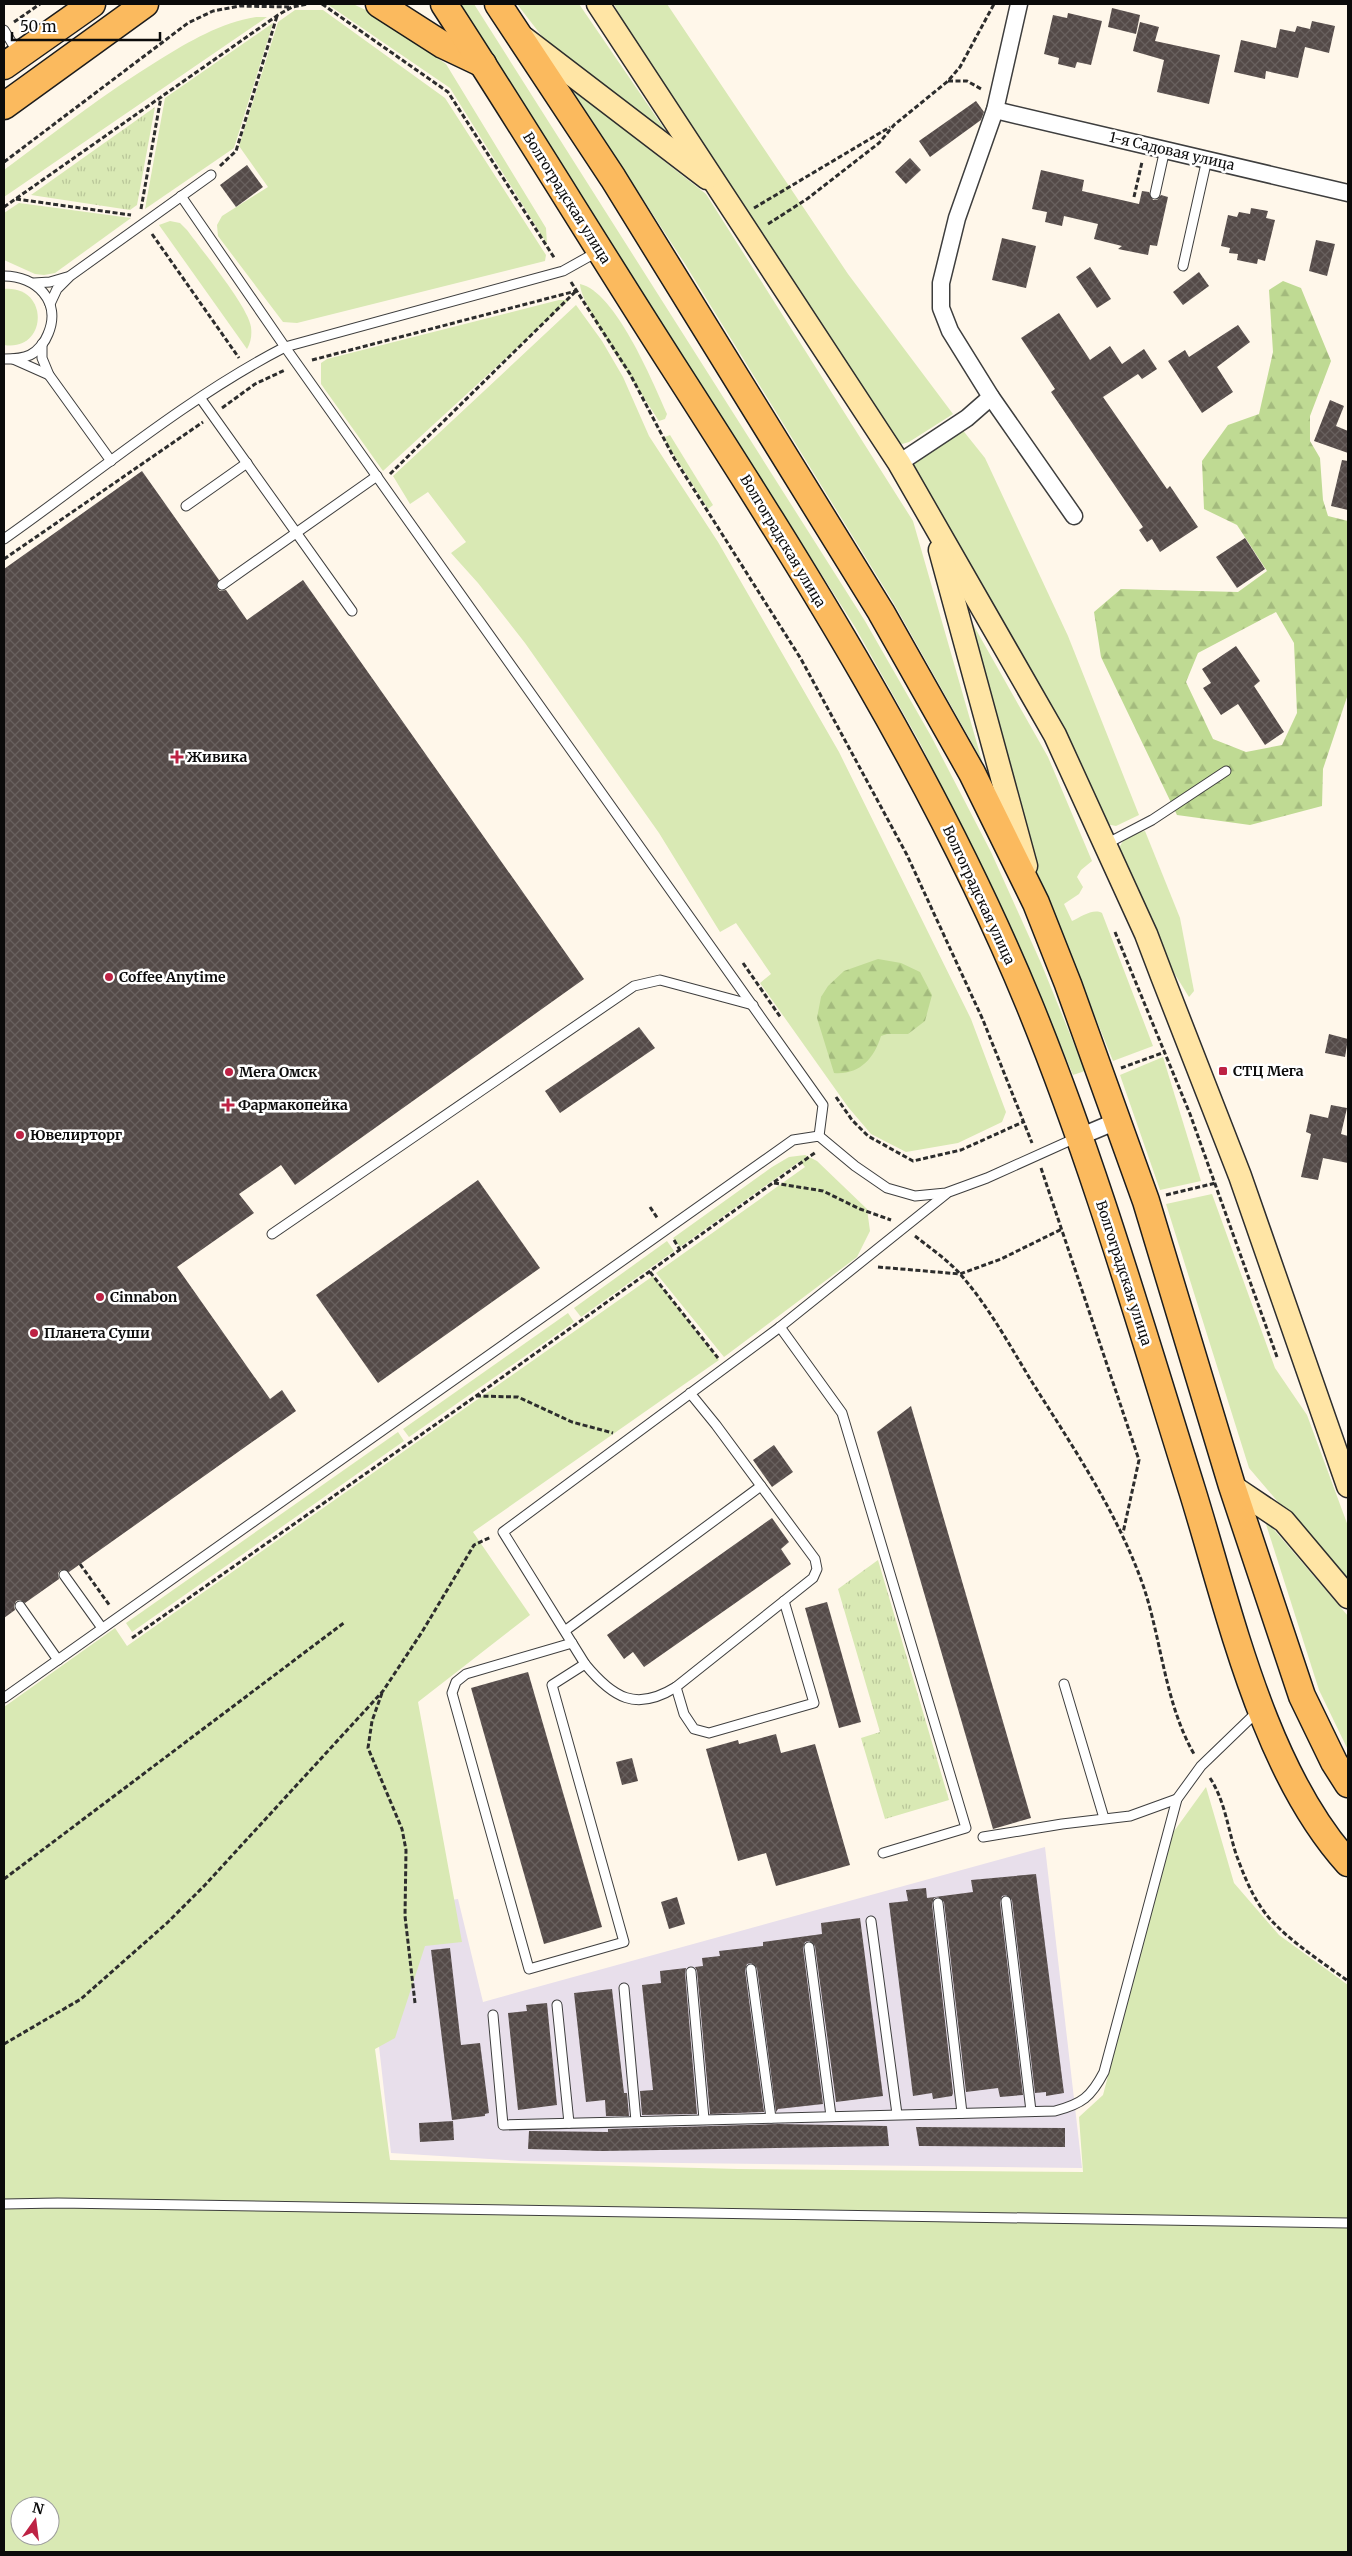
<svg xmlns="http://www.w3.org/2000/svg" width="1352" height="2556" viewBox="0 0 1352 2556" font-family="Merriweather,serif">
<defs>
<pattern id="forest-firs" width="22" height="20" patternUnits="userSpaceOnUse" patternTransform="scale(1.25)"><rect width="22" height="20" fill="#bfda93"/><path d="M5 1l3.5 6h-7zM16 11l3.5 6h-7z" fill="#a3ba7d"/></pattern>
<pattern id="park-tufts" width="24" height="20" patternUnits="userSpaceOnUse" patternTransform="scale(1.25)"><rect width="24" height="20" fill="#d9e9b4"/><path d="M3 7l-1-3M5 7V3M7 7l1-3M15 17l-1-3M17 17v-4M19 17l1-3" fill="none" stroke="#b9c699"/></pattern>
<pattern id="building-cross-hatch" width="8" height="8" patternUnits="userSpaceOnUse" patternTransform="scale(1.25)"><rect width="8" height="8" fill="#544a48"/><path d="M0 0l8 8M0 8l8-8" fill="none" stroke="#68605e"/></pattern>
</defs>
<rect width="100%" height="100%" fill="#fff7ea"/>
<path fill="#e8dfeb" d="M1045,1847l37,321 -561,-7 -130,-8 -27,-240 94,-14 25,103z"/>
<g fill="#d9e9b4" fill-rule="evenodd">
<path d="M327,4h26l19,9 74,51 100,164 1,16 -97,-156z"/>
<path d="M459,4h15l391,617 66,115 60,116 50,111 44,108 -12,4 -44,-106 -51,-109 -58,-117 -65,-116z"/>
<path d="M517,4h62l97,142 -125,-98z"/>
<path d="M614,4h53l181,270 105,140 -44,28 -7,2 -11,-4 -260,-402z"/>
<path d="M295,10h28l122,88 101,157 -1,6 -248,62 -14,-1 -65,-86 -1,-11 5,-9 46,-29 -29,-41 39,-124z"/>
<path d="M256,17h11l-263,180v-27c51,-38 101,-77 155,-110 31,-19 61,-37 97,-43z"/>
<path d="M273,23l-39,125 -89,61 20,-111z"/>
<path d="M571,88l135,106 207,327 69,240 -89,-159 -208,-338z"/>
<path d="M19,203l112,15 -76,55 -11,2 -9,-1 -31,-14v-47z"/>
<path d="M170,221l10,2 7,7c14,19 62,78 64,97 1,8 0,15 -4,22l-88,-124z"/>
<path d="M580,284c35,7 73,98 87,130l-2,5 -6,2c-15,-25 -79,-115 -79,-137z"/>
<path d="M4,289c46,-4 44,63 0,56z"/>
<path d="M559,300h10l-186,171 -62,-87v-21l6,-4z"/>
<path d="M576,305l26,36 21,36 26,59 69,106 121,210 132,267 35,93 -4,10 -44,21 -52,9 -35,-18 -23,-27 -88,-124 11,-9 -35,-51 -16,9 -61,-99 -134,-190 -47,-60 -27,-30 15,-11 -38,-50 -18,12 -17,-28z"/>
<path d="M961,428l24,30 83,178 71,179 -23,11 -10,-2 -194,-359 2,-4z"/>
<path d="M670,435l43,70 -5,4 -41,-65 -2,-7z"/>
<path d="M957,596l91,161 44,104 -11,9 -4,7 6,10 -4,7 -15,10 8,17c9,-4 21,-13 30,-8l51,133 -40,15 -85,-211z"/>
<path d="M1145,831l35,87 14,73 -5,6 -31,-50 -40,-93c2,-15 12,-20 27,-23z"/>
<path d="M1163,1057l38,124 -41,9 -40,-115z"/>
<path d="M805,1155l12,6 50,48 3,22 -13,26 -133,100 -68,-84 149,-106 -5,-6 -120,86 -7,-9 99,-71 17,-10z"/>
<path d="M1212,1194l63,174 32,47 41,111v58l-99,-116 -83,-264z"/>
<path d="M667,1241l7,10 -93,66 -7,-9z"/>
<path d="M653,1276l66,84 -246,172 57,83 -112,87 44,240 -37,4 -30,92 -20,11 15,111 348,9 345,3 -4,-55 24,-22 69,-261 34,-47 28,96 45,52 69,50v567h-1344v-845l111,-79 12,18zM20,2506h30v30h-30z"/>
<path d="M568,1313l6,9 -165,115 -6,-8z"/>
<path d="M398,1432l6,9 -272,191 -6,-9z"/>
<path d="M1264,1518l84,98v134l-29,-60z"/>
</g>
<g fill="url(#forest-firs)" fill-rule="evenodd">
<path d="M1283,281l18,7 30,73 -21,55v25l10,17 3,42 5,16 20,5v173l-25,75 -1,37 -72,19 -73,-10 -76,-158 -7,-45 27,-23 117,3 29,-21 -30,-46 -33,-16 -2,-48 26,-36 31,-11 14,-62 -4,-62zM1276,612l18,31 3,70 -15,32 -36,7 -33,-13 -27,-57 12,-29z"/>
<path d="M878,959l23,4 19,9 12,23 -7,26 -17,13h-21l-6,2c-7,23 -22,39 -47,37l-17,-55 4,-21 7,-11 16,-15z"/>
</g>
<g fill="url(#park-tufts)">
<path d="M155,107l-18,98 -7,5 -99,-15z"/>
<path d="M878,1560l71,240 -64,19 -24,-81 19,-6 -42,-143z"/>
</g>
<g fill="url(#building-cross-hatch)">
<path d="M1112,8l28,7 -4,19 -28,-7z"/>
<path d="M1068,13l34,8 -11,44 -14,-3 -2,6 -17,-4 1,-6 -15,-4 9,-39 14,3z"/>
<path d="M1312,21l23,5 -6,27 -24,-6 -7,31 -32,-7 -1,8 -31,-7 7,-32 35,8 4,-19 15,3 2,-6 13,3z"/>
<path d="M1140,22l19,5 -4,14 65,14 -11,49 -52,-12 7,-32 -31,-9z"/>
<path d="M976,101l8,11 -3,8 -51,37 -11,-16z"/>
<path d="M910,158l11,12 -15,14 -11,-12z"/>
<path d="M247,165l16,22 -27,20 -16,-22z"/>
<path d="M1041,170l43,10 -2,11 57,13 3,-13 7,1 4,8h4l4,-5 7,2 -11,49 -7,-1 -2,10 -30,-6 4,-3 -28,-7 4,-15 -34,-8 -2,10 -17,-4 2,-10 -15,-3z"/>
<path d="M1251,208l17,3 -2,7 9,2 -10,41 -7,-2 -1,5 -20,-4 1,-6 -9,-1 1,-5 -9,-2 7,-31 9,2 2,-5 11,2z"/>
<path d="M1002,238l34,8 -10,42 -34,-8z"/>
<path d="M1316,240l19,4 -8,32 -18,-5z"/>
<path d="M1090,267l21,32 -14,9 -21,-31z"/>
<path d="M1199,272l10,14 -26,19 -10,-13z"/>
<path d="M1059,313l31,47 20,-14 12,18 22,-15 13,20 -15,10 -4,-5 -35,23 64,92 3,-3 28,41 -38,25 -8,-13 -5,3 -8,-12 4,-3 -92,-135 4,-3 -34,-51z"/>
<path d="M1238,325l12,17 -33,25 16,25 -31,21 -34,-52 17,-11 4,7z"/>
<path d="M1330,400l14,6 -8,20 12,5v22l-34,-12z"/>
<path d="M1342,460l6,1v49l-17,-4z"/>
<path d="M142,471l77,109 -2,8 3,3 6,-1 21,30 56,-40 281,399 -289,206 -14,-20 -42,29 15,19 -77,54 93,132 12,-9 14,21 -227,161 -8,-2 -3,3 1,6 -34,24 -5,-3 -4,1 -2,5 1,4 -11,8v-1049z"/>
<path d="M1245,538l20,31 -28,19 -21,-31z"/>
<path d="M1236,646l24,35 -6,5 30,46 -19,13 -27,-41 -17,11 -18,-27 8,-5 -9,-14z"/>
<path d="M639,1027l16,21 -95,65 -15,-22z"/>
<path d="M1329,1034l19,5 -3,18 -20,-4z"/>
<path d="M1331,1105l16,3 -6,26 7,2v27l-25,-5 -5,22 -17,-3 10,-43 -5,-2 4,-18 18,4z"/>
<path d="M478,1180l62,88 -162,115 -62,-88z"/>
<path d="M911,1406l120,412 -38,11 -116,-397z"/>
<path d="M774,1445l19,27 -21,15 -19,-27z"/>
<path d="M772,1518l17,24 -8,7 10,15 -147,103 -11,-15 -9,7 -17,-24z"/>
<path d="M827,1602l34,120 -22,6 -34,-120z"/>
<path d="M528,1672l74,255 -58,17 -73,-256z"/>
<path d="M776,1734l5,19 34,-9 35,121 -74,21 -10,-33 -28,8 -32,-112 32,-9 1,4z"/>
<path d="M632,1758l6,23 -16,4 -6,-23z"/>
<path d="M1036,1874l28,219 -18,3v-4l-11,1 -23,-193 -6,-5 -4,1 -2,6 23,193 -23,2 -2,-9 -32,4 -22,-190 -6,-5 -4,1 -2,6 21,189 -1,3 -19,3 -1,-6 -19,3 -24,-193 19,-2 -2,-11 20,-2 1,10 46,-6 -2,-12z"/>
<path d="M677,1897l8,27 -16,5 -8,-27z"/>
<path d="M860,1918l23,178 -47,6 -21,-156 -6,-5 -4,1 -2,6 20,156 -45,5 -2,3 -19,-144 -6,-5 -4,1 -2,6 19,142 -54,2 -13,-143 -2,-4 8,-1 -1,-8 18,-2 -1,-5 44,-5v-4l59,-8 -1,-11z"/>
<path d="M450,1948l11,97 19,-2 9,70 -4,1v2l-33,4 -21,-170z"/>
<path d="M686,1968l-1,5 12,141 -55,1 -2,-24 13,-1 -11,-105 19,-2 -1,-12z"/>
<path d="M612,1989l12,104h3l2,23h-23l-1,-16 -19,2 -12,-109z"/>
<path d="M547,2003l10,102 -39,5 -10,-97 19,-2 -1,-6z"/>
<path d="M453,2121l1,19 -34,2 -1,-19z"/>
<path d="M778,2124l109,2 2,20 -287,5 -74,-2 1,-18 79,1v-3z"/>
<path d="M916,2127l149,1v19l-146,-1z"/>
</g>
<g fill="none" stroke-linecap="round" stroke-linejoin="round">
<defs>
<g id="lane">
<path d="M4,30l14,23"/>
<path d="M1155,194l10,-45"/>
<path d="M181,196l104,151 538,758 -4,31"/>
<path d="M1183,266l24,-107"/>
<path d="M4,276c32,0 58,25 44,58 -3,8 -10,17 -18,21 -8,4 -17,4 -26,4"/>
<path d="M34,283l16,-1 17,-5"/>
<path d="M50,304l7,-15 13,-13 141,-101"/>
<path d="M42,344v14l7,17 62,86"/>
<path d="M13,359l36,16"/>
<path d="M201,399l151,212"/>
<path d="M186,506l61,-43"/>
<path d="M4,539c91,-64 182,-141 281,-192l278,-76 34,-19"/>
<path d="M222,585l155,-109"/>
<path d="M1106,844l46,-24 74,-49"/>
<path d="M272,1234l362,-248 26,-6 93,25"/>
<path d="M780,1327l62,86 124,415 -83,25"/>
<path d="M690,1393l26,32 99,134 2,10 -4,9 -137,109c-40,25 -63,11 -91,-23l-82,-132 277,-205 166,-133"/>
<path d="M64,1575l38,53"/>
<path d="M20,1606l38,54"/>
<path d="M566,1630l195,-144"/>
<path d="M572,1643l-106,31 -10,8 -4,11 77,276 95,-27 -72,-257 33,-21"/>
<path d="M1064,1684l40,134"/>
<path d="M676,1687l8,27 10,15 15,4 105,-30 -30,-102"/>
<path d="M4,1698l789,-558 26,-4 36,30 32,22 28,8 31,-3 41,-15 91,-41"/>
<path d="M983,1837l79,-13 68,-8 47,-17"/>
<path d="M1006,1901l25,210"/>
<path d="M938,1903l24,210"/>
<path d="M871,1921l26,193"/>
<path d="M809,1947l22,169"/>
<path d="M751,1969l20,149"/>
<path d="M691,1972l13,147"/>
<path d="M624,1988l12,133"/>
<path d="M557,2005l12,118"/>
<path d="M493,2015l10,110 552,-14c27,-7 36,-14 49,-39l73,-273 24,-33 57,-55"/>
<path d="M4,2204l54,-1 1290,20"/>
</g>
<g id="street">
<path d="M1019,4l-24,106 -38,108 -16,65v25l9,23 41,66 83,119"/>
<path d="M995,110l353,83"/>
<path d="M899,463l68,-45 24,-21"/>
<path d="M1079,1137l38,-16"/>
</g>
<g id="secondary">
<path d="M598,4l301,459 156,272 91,199 16,42 78,200 108,310"/>
<path d="M524,38l183,140"/>
<path d="M940,550l86,316"/>
<path d="M1232,1486l52,35 64,76"/>
</g>
<g id="primary">
<path d="M379,4l64,41 40,19"/>
<path d="M444,4c78,120 152,242 229,362 131,204 264,414 356,638 65,159 112,323 163,486 37,119 71,279 156,373"/>
<path d="M498,4l115,174 268,434 91,161 64,130 32,81 78,217 86,285 70,210 32,66 14,22"/>
<path d="M4,66l88,-62"/>
<path d="M4,106l141,-102"/>
</g>
</defs>
<use href="#lane" stroke="#3e3e3e" stroke-width="11"/>
<use href="#street" stroke="#3e3e3e" stroke-width="19"/>
<use href="#secondary" stroke="#2d2d2d" stroke-width="25"/>
<use href="#primary" stroke="#1c1c1c" stroke-width="29"/>
<g stroke="#2d2d2d" stroke-width="3" stroke-dasharray="5 2.5" stroke-linecap="butt">
<path d="M322,4l126,88 107,167"/>
<path d="M14,22l26,-18"/>
<path d="M948,81h19l16,9"/>
<path d="M4,162l184,-139 25,-12 27,-5 51,1"/>
<path d="M220,166l16,-15 41,-135"/>
<path d="M1134,197l8,-35"/>
<path d="M16,199l115,16"/>
<path d="M4,207l274,-192 14,-8 16,-3"/>
<path d="M754,208l136,-81"/>
<path d="M141,209l20,-112"/>
<path d="M768,224l39,-25 72,-56 15,-18 54,-44 12,-14 34,-63"/>
<path d="M152,234l87,124"/>
<path d="M571,282l59,92 44,84 127,201 106,196 76,165 49,123"/>
<path d="M312,360l264,-69"/>
<path d="M222,408l33,-24 30,-14"/>
<path d="M390,474l186,-183"/>
<path d="M4,559l199,-137"/>
<path d="M1115,932l75,182 87,243"/>
<path d="M743,963l38,55"/>
<path d="M1121,1068l44,-16"/>
<path d="M836,1097l16,23 16,16 45,25 48,-11 62,-28"/>
<path d="M1041,1168l98,292 -16,73"/>
<path d="M774,1183l49,8 37,18 31,11"/>
<path d="M1166,1195l50,-12"/>
<path d="M650,1207l8,12"/>
<path d="M915,1236c15,12 33,24 46,39 28,32 49,71 71,107 42,67 86,131 112,206 18,55 21,115 50,166"/>
<path d="M674,1240l6,10"/>
<path d="M878,1267l82,7 41,-15 61,-30"/>
<path d="M650,1272l68,86"/>
<path d="M476,1396l42,1 54,25 41,11"/>
<path d="M80,1564l30,42"/>
<path d="M132,1638l344,-242 340,-244"/>
<path d="M382,1693l-10,28 -4,27 34,81 4,21 -1,66 10,87"/>
<path d="M1210,1778c15,23 18,51 26,76 8,22 18,47 34,65 22,24 52,43 78,62"/>
<path d="M4,1879l341,-257"/>
<path d="M4,2044l77,-45 86,-76 38,-38 178,-194 39,-59 52,-87 17,-8"/>
</g>
<use href="#lane" stroke="#fff" stroke-width="9"/>
<use href="#street" stroke="#fff" stroke-width="16"/>
<use href="#secondary" stroke="#ffe5a5" stroke-width="22"/>
<use href="#primary" stroke="#fbba5e" stroke-width="26"/>
</g>
<g fill="#bd2244" stroke="#fff" stroke-width="2">
<path d="M174.5 749.5h5v5h5v5h-5v5h-5v-5h-5v-5h5z"/>
<circle cx="109" cy="977" r="5"/>
<rect x="1218" y="1066" width="10" height="10" rx="2.5"/>
<circle cx="229" cy="1072" r="5"/>
<path d="M225.5 1097.5h5v5h5v5h-5v5h-5v-5h-5v-5h5z"/>
<circle cx="20" cy="1135" r="5"/>
<circle cx="100" cy="1297" r="5"/>
<circle cx="34" cy="1333" r="5"/>
</g>
<g text-anchor="middle" dominant-baseline="central" stroke-width="5" stroke-linejoin="round" paint-order="stroke">
<g font-size="14" fill="#0b0b0b" stroke="#fff">
<text transform="translate(1172 151) rotate(13)">1-я Садовая улица</text>
<text transform="translate(567 198) rotate(58)">Волгоградская улица</text>
<text transform="translate(783 541) rotate(59)">Волгоградская улица</text>
<text transform="translate(979 895) rotate(65)">Волгоградская улица</text>
<text transform="translate(1124 1273) rotate(72)">Волгоградская улица</text>
</g>
<g font-size="14" font-weight="bold" fill="#0b0b0b" stroke="#fff" text-anchor="start">
<text x="187" y="757">Живика</text>
<text x="119" y="977">Coffee Anytime</text>
<text x="1233" y="1071">СТЦ Мега</text>
<text x="239" y="1072">Мега Омск</text>
<text x="238" y="1105">Фармакопейка</text>
<text x="30" y="1135">Ювелирторг</text>
<text x="110" y="1297">Cinnabon</text>
<text x="44" y="1333">Планета Суши</text>
</g>
</g>
<rect width="1352" height="2556" fill="none" stroke="#0b0b0b" stroke-width="10"/>
<g transform="translate(35 2521) rotate(14)"><circle r="24" fill="#ffffff" stroke="#9d9d9d"/>
<path d="M0-4L9 19L0 12L-9 19Z" fill="#bd2244"/>
<text y="-8" font-size="14" font-weight="bold" text-anchor="middle" fill="#0b0b0b">N</text>
</g>
<path d="M12 32v8h148v-8" fill="none" stroke="#0b0b0b" stroke-width="2.5"/>
<text x="20" y="32" font-size="15" fill="#0b0b0b" stroke="#ffffff" stroke-width="4" paint-order="stroke">50 m</text>
</svg>
